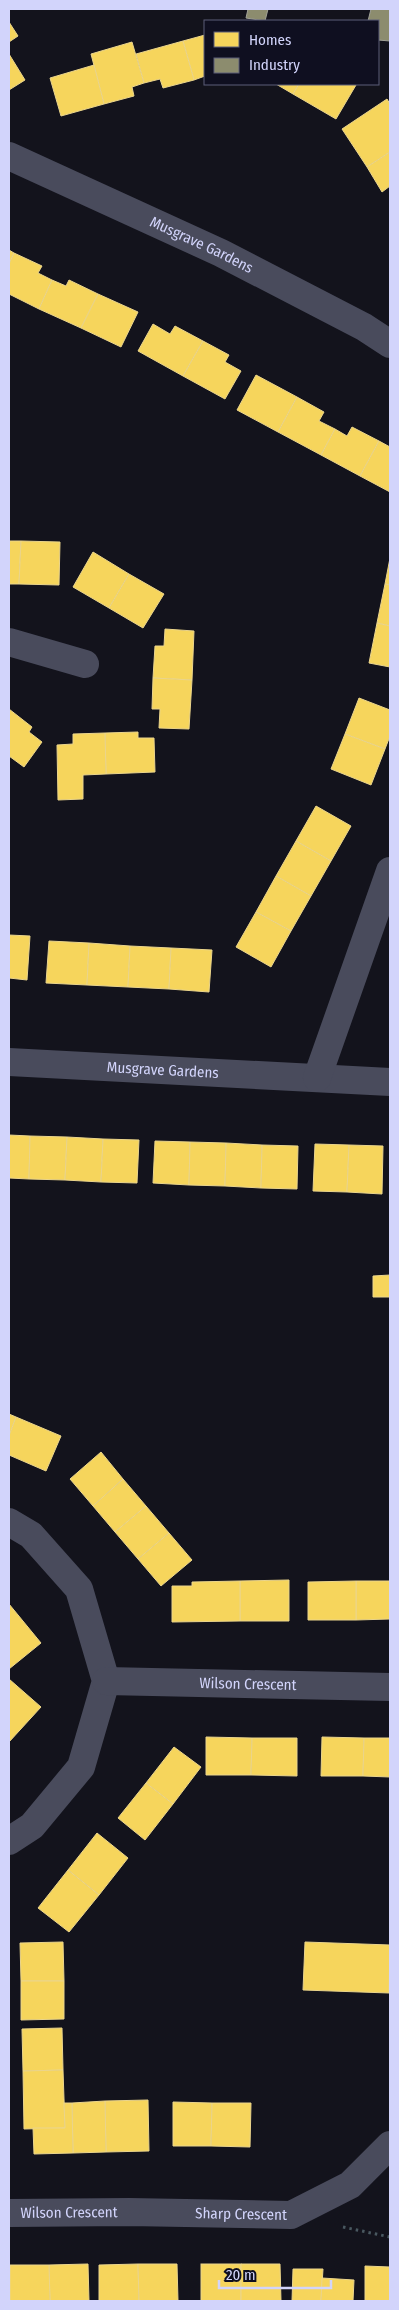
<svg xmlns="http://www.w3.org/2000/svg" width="399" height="2310" viewBox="0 0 399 2310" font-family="'Fira Sans Condensed',sans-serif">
<rect width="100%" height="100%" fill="#13131c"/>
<g fill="#f6d55c" stroke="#ebd58c">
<path d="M9,22l9,14 -9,6z"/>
<path d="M205,35v41l-11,4 -11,-39z"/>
<path d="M183,41l11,39 -31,8 -3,-9 -16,4 -8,-29z"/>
<path d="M132,42l12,41 -12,4 2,9 -30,8 -13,-50z"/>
<path d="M9,54l16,26 -16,10z"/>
<path d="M94,65l10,39 -43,12 -11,-38z"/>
<path d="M276,84h23l-6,10z"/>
<path d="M299,84h56l1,1 -20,34 -43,-25z"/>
<path d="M387,99l3,5v48l-23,15 -25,-38z"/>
<path d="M390,152v34l-8,6 -15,-25z"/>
<path d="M9,250l5,3 -5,11z"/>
<path d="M14,253l28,13 -4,7 14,7 -13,29 -30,-15v-30z"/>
<path d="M52,280l14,6 3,-6 29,14 -17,34 -42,-19z"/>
<path d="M98,294l40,18 -17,35 -40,-19z"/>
<path d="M153,324l17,10 5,-8 28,15 -20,35 -45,-25z"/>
<path d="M203,341l26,14 -4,7 16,9 -16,28 -42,-23z"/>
<path d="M256,375l41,22 -19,35 -41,-22z"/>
<path d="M297,397l27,15 -5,9 16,8 -14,26 -43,-23z"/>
<path d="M352,427l27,14 -19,35 -39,-21 14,-26 12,7z"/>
<path d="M379,441l11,6v45l-30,-16z"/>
<path d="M9,541h12l-2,43h-10z"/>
<path d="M21,541l39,1 -1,43 -40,-1z"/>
<path d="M93,552l36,22 -20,34 -36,-21z"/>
<path d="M390,558v27l-5,-1z"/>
<path d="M129,574l35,20 -21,34 -34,-20z"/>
<path d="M385,584l5,1v41l-13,-3z"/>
<path d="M377,623l13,3v41l-21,-4z"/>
<path d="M165,629l29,2 -2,49 -39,-2 2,-32h9z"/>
<path d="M153,678l39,2 -3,49 -30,-1 1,-19h-8z"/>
<path d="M359,698l31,12v26l-5,13 -40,-15z"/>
<path d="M9,709l23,18 -3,5 13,10 -18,25 -15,-11z"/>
<path d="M138,732v6h16l1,34 -49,2 -1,-41z"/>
<path d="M105,733l1,41 -23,1v24l-25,1 -1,-55 16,-1v-10z"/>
<path d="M345,734l40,15 -14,36 -40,-16z"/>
<path d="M316,806l35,20 -20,35 -35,-20z"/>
<path d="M296,841l35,20 -20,35 -35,-20z"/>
<path d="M276,876l35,20 -20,35 -35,-19z"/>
<path d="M256,912l35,19 -20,36 -35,-20z"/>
<path d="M9,935l21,1 -3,44 -18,-2z"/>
<path d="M49,941l40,2 -2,42 -41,-2z"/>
<path d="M89,943l41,3 -2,41 -41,-2z"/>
<path d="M130,946l41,2 -2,41 -41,-2z"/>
<path d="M171,948l41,2 -3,42 -40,-3z"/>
<path d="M9,1135l21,1 -1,43 -20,-1z"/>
<path d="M30,1136l37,1 -2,43 -36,-1z"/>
<path d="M67,1137l36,2 -2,43 -36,-2z"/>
<path d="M103,1139l36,1 -2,43 -36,-1z"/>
<path d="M155,1141l35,1 -1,43 -36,-2z"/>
<path d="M190,1142l36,1 -1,43 -36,-1z"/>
<path d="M226,1143l36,2 -1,43 -36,-2z"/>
<path d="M315,1144l34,1 -2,47 -34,-1z"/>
<path d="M262,1145l36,1 -1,43 -36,-1z"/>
<path d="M349,1145l34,1 -1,48 -35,-2z"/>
<path d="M390,1275v22h-17v-21z"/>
<path d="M9,1414l7,3 -7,19z"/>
<path d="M16,1417l45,19 -15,35 -37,-16v-19z"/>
<path d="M101,1452l22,27 -30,27 -23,-27z"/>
<path d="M123,1479l23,27 -31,26 -22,-26z"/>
<path d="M146,1506l23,27 -31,26 -23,-27z"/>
<path d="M169,1533l23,27 -31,26 -23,-27z"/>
<path d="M289,1580v41h-49v-40z"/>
<path d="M240,1581v40l-68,1v-36h20v-4z"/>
<path d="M356,1581h34v38l-34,1z"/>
<path d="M356,1581v39h-48v-38z"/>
<path d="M9,1604l32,39 -32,26z"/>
<path d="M9,1679l32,28 -32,35z"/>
<path d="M206,1737l46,1 -1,37h-45z"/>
<path d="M322,1737l42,1 -1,38h-42z"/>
<path d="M252,1738h45v38l-46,-1z"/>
<path d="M364,1738h26v39l-27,-1z"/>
<path d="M174,1747l27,20 -28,37 -27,-21z"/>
<path d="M146,1783l27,21 -28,36 -27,-22z"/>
<path d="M97,1833l31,25 -29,37 -31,-25z"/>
<path d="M68,1870l31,25 -30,37 -31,-24z"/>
<path d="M63,1942l1,39h-43l-1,-38z"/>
<path d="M305,1942l85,3 -1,48 -86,-3z"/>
<path d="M21,1981h43v38l-43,1z"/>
<path d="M62,2028l1,42 -40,1 -1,-42z"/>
<path d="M63,2070l2,58 -41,1 -1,-58z"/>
<path d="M148,2100l1,51 -43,1 -1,-51z"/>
<path d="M105,2101l1,51 -33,1 -1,-50z"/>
<path d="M173,2102l39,1 -1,43h-38z"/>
<path d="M64,2103h8l1,50 -39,1 -1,-26h32z"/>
<path d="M212,2103h39l-1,44 -39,-1z"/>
<path d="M88,2264l1,37h-39l-1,-36z"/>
<path d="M138,2264l1,37h-40v-36z"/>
<path d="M138,2264h39l1,37h-39z"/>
<rect x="201" y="2264" width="40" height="37"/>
<path d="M241,2264h39l1,37h-40z"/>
<path d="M10,2265h39l1,36h-40z"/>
<path d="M365,2266l25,1v34h-25z"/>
<path d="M293,2269h30l-2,32h-29z"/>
<path d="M322,2278l32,2 -1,21h-32z"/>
</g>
<g fill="#8c8c6e" stroke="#a1a298">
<path d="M248,9h20l-3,12 -19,-3z"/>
<path d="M371,9h19v32l-12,-1v-19h-10z"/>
</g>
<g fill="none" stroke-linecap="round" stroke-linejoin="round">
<path stroke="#495860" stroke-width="3" stroke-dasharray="2.5 4" stroke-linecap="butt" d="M343,2227l47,10"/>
<g stroke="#494b5c" stroke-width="28">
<path id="s1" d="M9,156l212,97 143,74 26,17"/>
<path d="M9,642l76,22"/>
<path id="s2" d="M9,1062l381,20"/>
<path d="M317,1078l73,-207"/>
<path d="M9,1522l22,13 48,54 27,92 -25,86 -49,59 -23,15"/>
<path id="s3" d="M106,1681l284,6"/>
<path id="s4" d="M9,2213l120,-1 162,3 59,-30 40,-40"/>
</g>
</g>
<g text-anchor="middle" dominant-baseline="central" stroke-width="5" stroke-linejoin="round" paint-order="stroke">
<g font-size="15" fill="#d2d4fb" stroke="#0f0f20">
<text stroke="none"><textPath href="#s1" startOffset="212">Musgrave Gardens</textPath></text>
<text stroke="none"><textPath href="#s2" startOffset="154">Musgrave Gardens</textPath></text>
<text stroke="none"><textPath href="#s3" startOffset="142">Wilson Crescent</textPath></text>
<text stroke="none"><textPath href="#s4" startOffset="60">Wilson Crescent</textPath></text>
<text stroke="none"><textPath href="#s4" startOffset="232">Sharp Crescent</textPath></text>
</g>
</g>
<rect width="399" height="2310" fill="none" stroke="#d2d4fb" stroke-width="20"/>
<rect x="204" y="20" width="175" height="65" fill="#0f0f20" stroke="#5d5e78"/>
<rect x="214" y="32" width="25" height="15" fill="#f6d55c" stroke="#5d5e78"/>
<text x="249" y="45" font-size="15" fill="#d2d4fb">Homes</text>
<rect x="214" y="58" width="25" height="15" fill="#8c8c6e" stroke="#5d5e78"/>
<text x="249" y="70" font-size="15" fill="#d2d4fb">Industry</text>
<path d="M219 2280v8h112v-8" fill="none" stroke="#d2d4fb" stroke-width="2.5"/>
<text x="226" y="2280" font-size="15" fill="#d2d4fb" stroke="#0f0f20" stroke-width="4" paint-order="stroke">20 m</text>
</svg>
